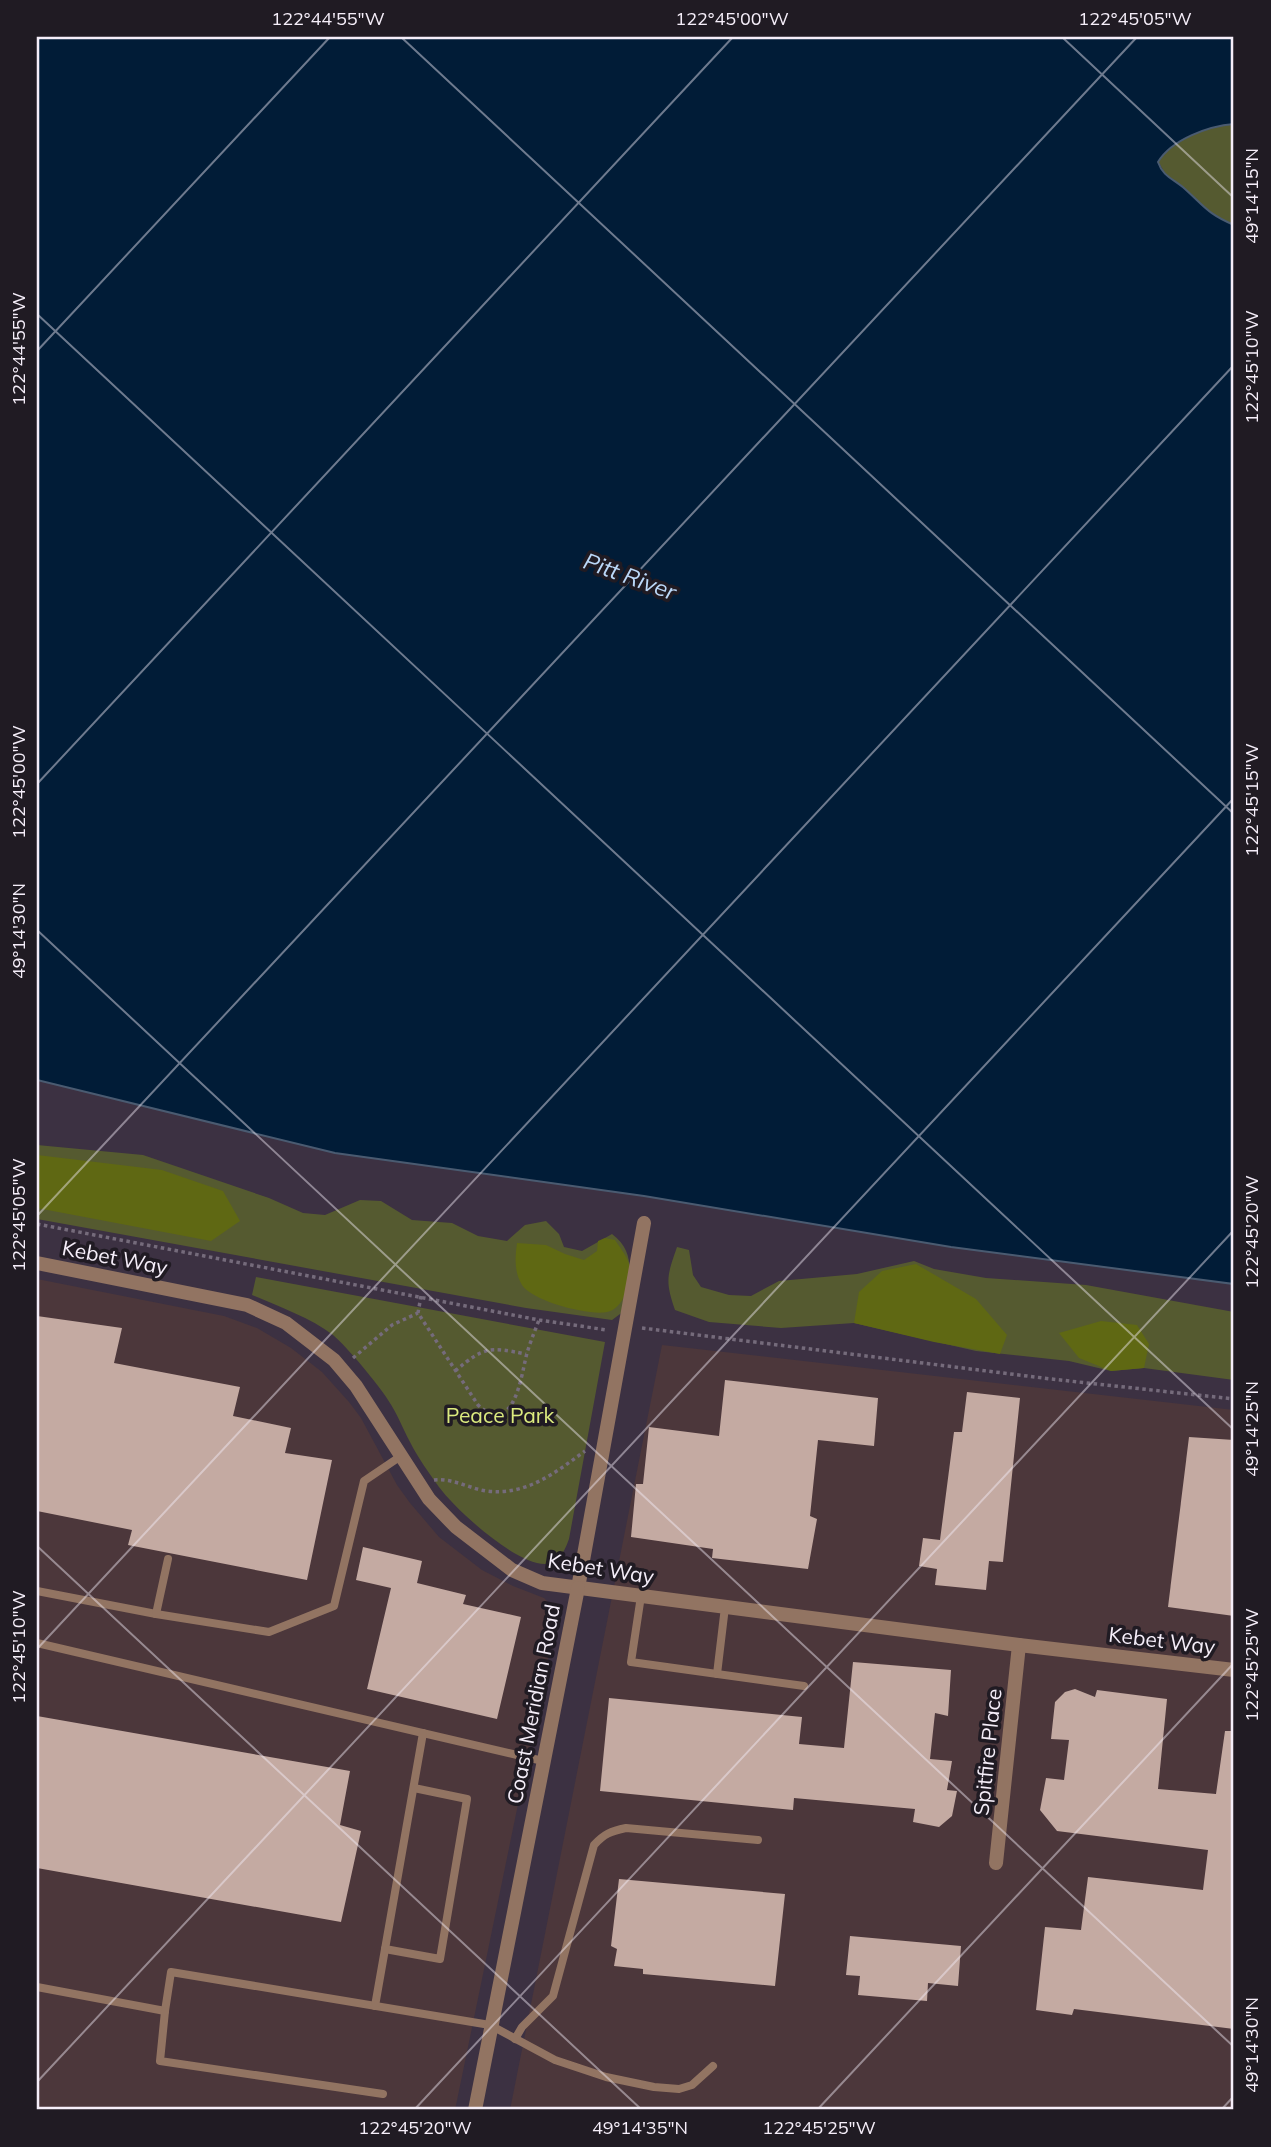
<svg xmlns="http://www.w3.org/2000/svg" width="1271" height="2147" viewBox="0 0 1271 2147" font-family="Mulish,sans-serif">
<rect width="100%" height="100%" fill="#3c3142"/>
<g fill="#4c373b">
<path d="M37,1279l187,37 33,12 34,20 31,24 27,30 12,16 36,67 13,18 29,34 43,33 31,16 31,12 10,10 2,12 -101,490h-418z"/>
<path d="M662,1345l572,65v700h-724z"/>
</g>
<g fill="#555a30">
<path d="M1234,124v113l-67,-60 -9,-16c14,-22 51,-35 76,-37z"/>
<path d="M37,1145l106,10 126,43 34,15 22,2 35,-15 21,1 31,19 40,3 26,13 29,5 18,-16 21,-4 13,13 5,13 18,4 30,-17c27,20 16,48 12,77l-12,9 -86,-12 -489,-89z"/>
<path d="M677,1247l12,3 4,25 8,12 28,8 22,1 28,-15 78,-7 57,-13 20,8 52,9 100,7 148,27v68l-90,-12 -33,3 -42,-10 -93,-10 -122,-28 -73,5 -72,-6 -34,-12c-10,-29 -8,-34 2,-63z"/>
<path d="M256,1277l349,65 -36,197c-4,11 -10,25 -24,25 -30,0 -89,-54 -106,-77 -10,-14 -21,-29 -29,-45 -7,-13 -13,-29 -22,-42 -11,-17 -40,-52 -55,-65 -22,-17 -56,-29 -81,-40z"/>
</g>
<g fill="#5f6813">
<path d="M37,1155l125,15 61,21 17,30 -29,20 -174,-33z"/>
<path d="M605,1238l10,2c5,8 14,18 15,28 0,15 -6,41 -23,44 -18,4 -75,-11 -85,-27 -8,-13 -7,-27 -5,-42l29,2 19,9 19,6 13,-9 1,-10z"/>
<path d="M916,1264l60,35 31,36 -7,19 -66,-12 -80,-19 5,-31 23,-21z"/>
<path d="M1101,1321l36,4 12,19 -5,24 -33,3 -32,-13 -20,-25z"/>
</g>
<path fill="#011c37" stroke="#4a5b71" stroke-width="2" d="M37,37h1197v87c-25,2 -62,15 -76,38 5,15 16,17 27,27 20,18 23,25 49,36v1059l-283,-37 -307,-51 -309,-43 -298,-73z"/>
<g fill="#c4aaa2">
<path d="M37,1316l85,12 -8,35 126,24 -7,29 58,12 -6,25 47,7 -25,120 -179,-35 4,-15 -95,-19z"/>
<path d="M725,1380l153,18 -4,48 -56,-6 -8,76 7,3 -9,50 -96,-11 1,-9 -82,-12 5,-53h7l6,-57 70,9z"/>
<path d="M967,1392l53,6 -17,164 -14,-1 -3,29 -51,-5 2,-16 -18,-3 4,-28 17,2 14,-108h8z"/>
<path d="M1189,1437l45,3v176l-66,-9z"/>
<path d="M363,1547l59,14 -5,22 49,12 -3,9 58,13 -24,102 -130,-30 24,-101 -35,-8z"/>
<path d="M853,1662l98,8 -3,46 -13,-3 -5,46 22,2 -5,29 10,1 -5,25 -13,11 -26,-5 2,-13 -121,-11 -1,12 -193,-19 9,-93 193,19 -3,27 45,4z"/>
<path d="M1075,1689l20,8 2,-7 70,9 -9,90 58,5 9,-63h9v298l-160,-20 -2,6 -36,-5 9,-83 36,3 7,-53 115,13 5,-40 -151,-19 -17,-21 6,-32 18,2 5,-40 -18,-1 4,-37 10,-10z"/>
<path d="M37,1716l313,55 -10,54 21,6 -20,91 -304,-54z"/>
<path d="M619,1879l166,15 -10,92 -132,-12v-5l-29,-3 3,-17 -6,-3z"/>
<path d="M850,1936l111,10 -3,40 -30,-3 -1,18 -69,-6 2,-19 -14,-1z"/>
</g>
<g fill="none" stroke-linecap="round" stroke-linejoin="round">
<g stroke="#756b7b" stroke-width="3.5" stroke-dasharray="3.5 3.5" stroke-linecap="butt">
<path d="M37,1224l502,96 68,10"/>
<path d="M421,1296l-3,17 60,92c35,33 43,-27 48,-48 3,-12 8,-24 13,-37"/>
<path d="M642,1328l409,51 183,20"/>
<path d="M353,1358l39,-33 26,-12"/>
<path d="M455,1371c30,-25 34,-24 71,-17"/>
<path d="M434,1480c19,-2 34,8 52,11 40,5 69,-18 99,-40"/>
</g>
<g stroke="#927462" stroke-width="8">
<path d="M37,1591l119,23 113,18 65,-26 30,-125 37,-25"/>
<path d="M641,1596l-10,66 173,24"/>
<path d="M156,1614l12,-55"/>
<path d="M37,1643l506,118"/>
<path d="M717,1674l8,-67"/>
<path d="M385,1949l55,10 27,-160 -53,-11"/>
<path d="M37,1987l128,24 6,-39 319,53 65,35 51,17 48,10 25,2 13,-4 21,-19"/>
<path d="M375,2006l48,-273"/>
<path d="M165,2011l-5,50 223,33"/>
<path d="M515,2039l7,-12 31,-31 41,-151c10,-11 17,-14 32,-17l132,12"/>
</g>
<g stroke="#927462" stroke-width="14">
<path d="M578,1588l66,-365"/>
<path d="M996,1863l23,-218"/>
</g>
<g stroke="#927462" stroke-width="14">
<path d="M37,1263l210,42 39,18 48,37 22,26 73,113 27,28 56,43 30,13 477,62 215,25"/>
<path d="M475,2110l103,-522"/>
</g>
</g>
<path fill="none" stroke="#f5eef9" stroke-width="2" stroke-opacity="0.45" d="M401,37l833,777M1062,37l172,161M37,314l1197,1116M37,351l293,-314M37,784l696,-747M37,930l1197,1117M37,1216l1100,-1179M37,1546l605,564M37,1649l1197,-1284M37,2082l1197,-1284M414,2110l820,-880M817,2110l417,-447M1221,2110l13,-14"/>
<g text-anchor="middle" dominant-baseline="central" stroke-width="7" stroke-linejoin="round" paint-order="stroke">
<g font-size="21" fill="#f5eef9" stroke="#201b23">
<text transform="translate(115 1257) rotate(11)">Kebet Way</text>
<text transform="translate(601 1568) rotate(9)">Kebet Way</text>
<text transform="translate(1162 1640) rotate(7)">Kebet Way</text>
<text transform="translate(533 1704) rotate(-79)">Coast Meridian Road</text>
<text transform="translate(987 1752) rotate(-84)">Spitfire Place</text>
</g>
<g font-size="21" fill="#dceb7f" stroke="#201b23">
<text x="500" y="1415">Peace Park</text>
</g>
<g font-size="23" font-style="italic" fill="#bbd8f8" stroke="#201b23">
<text transform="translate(630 576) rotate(20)">Pitt River</text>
</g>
</g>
<rect width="1271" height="2147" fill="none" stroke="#201b23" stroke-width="77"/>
<rect x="38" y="38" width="1194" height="2070" fill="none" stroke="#f5eef9" stroke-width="2.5"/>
<g font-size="18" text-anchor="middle" fill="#f5eef9">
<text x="328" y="25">122°44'55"W</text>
<text x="732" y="25">122°45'00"W</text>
<text x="1135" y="25">122°45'05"W</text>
<text transform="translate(1252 196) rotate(-90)" y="6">49°14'15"N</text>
<text transform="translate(19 349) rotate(-90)" y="6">122°44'55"W</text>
<text transform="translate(1252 367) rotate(-90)" y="6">122°45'10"W</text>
<text transform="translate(19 782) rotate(-90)" y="6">122°45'00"W</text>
<text transform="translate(1252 800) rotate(-90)" y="6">122°45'15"W</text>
<text transform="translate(19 931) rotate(-90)" y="6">49°14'30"N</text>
<text transform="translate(19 1215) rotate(-90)" y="6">122°45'05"W</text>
<text transform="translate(1252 1232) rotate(-90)" y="6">122°45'20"W</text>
<text transform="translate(1252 1429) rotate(-90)" y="6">49°14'25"N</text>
<text transform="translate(19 1647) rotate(-90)" y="6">122°45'10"W</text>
<text transform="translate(1252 1665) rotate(-90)" y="6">122°45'25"W</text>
<text transform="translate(1252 2045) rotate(-90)" y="6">49°14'30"N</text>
<text x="415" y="2134">122°45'20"W</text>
<text x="640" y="2134">49°14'35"N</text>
<text x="819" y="2134">122°45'25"W</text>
</g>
</svg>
